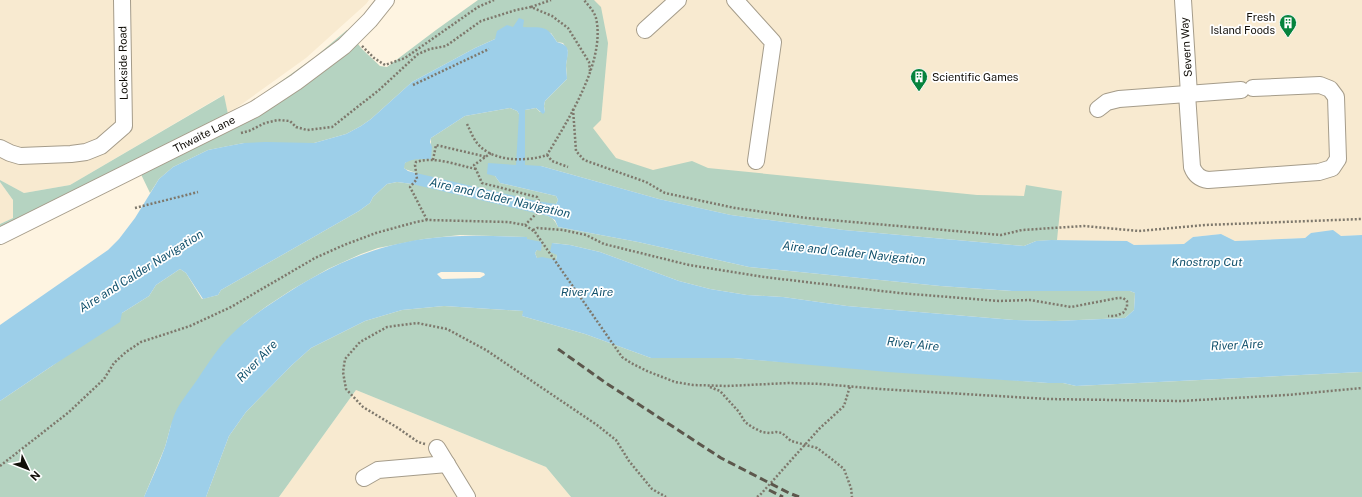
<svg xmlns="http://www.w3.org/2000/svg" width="1362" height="497" viewBox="0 0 1362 497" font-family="'Public Sans',sans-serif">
<rect width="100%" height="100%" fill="#fef4e1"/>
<g fill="#f8ead0">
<path d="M0,0h369l-3,4 -60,54 -78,56 -5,-19 -153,90 -46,8 -24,-13z"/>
<path d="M594,0h768v235l-21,1 -30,-3 -6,5 -70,3 -14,-7 -28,3 -8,7 -51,1 -7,-4 -76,-1 -207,-10 -113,-15 -72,-16 -61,-17 -5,-54z"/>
<path d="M0,182l13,18v18l-13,6z"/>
<path d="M356,390l190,77 25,30h-292z"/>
</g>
<g fill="#b5d3c1">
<path d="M478,0h116l7,7 7,36 -7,77 -8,8 23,30 37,12 39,-9 16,7 269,27 47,1 2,-11 36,6 -5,49 -21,1 -12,5 -180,-16 -113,-15 -72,-16 -118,-33h-32l-14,10 5,7 56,13 2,4 -2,4 -22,9c12,2 19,2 24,14l80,15 111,25 191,19 72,5h118l5,2 -1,17 -9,8 -70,3 -41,-1 -167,-14 -64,-9 -36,-2 -37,-6 -31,-8 -79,-29 -30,-7 -18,-2 5,12 -1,5h-3l-16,-2 -2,-5 2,-3 -10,-11 -1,-2 -66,-2 -36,4 -46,9 -17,6 -33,15 -35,20 -26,17 -23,17 -73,102 -6,22 -21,50h-144v-96l52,-35 70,-53 27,-17 7,-11 24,-16 6,4 16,26 16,-4 3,-5 138,-79 11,-8 3,-6 14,-13 10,-2 15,2 4,-11 -11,-4 -2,-3c5,-10 19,-7 28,-7v-21l34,-22 45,-8 7,3 2,3v7l6,-1v-10l11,-2 4,4h5l-1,-6 1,-5 22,-22 -1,-14 2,-14 -5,-8 -6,-1 -6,-9 -38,-6 -18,12 -20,9 -63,34 -41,37 -10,7 -15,8 -32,9h-70l-36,7 -35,17 -14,12 -9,14 -13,-27 112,-62 66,-47 32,-27 15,19 18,17 7,1 49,-37z"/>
<path d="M224,95l4,19 -228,119v-9l13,-6v-18l-13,-18v-2l24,13 46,-8z"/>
<path d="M444,306l80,5 -2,5 63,18 66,24h82l315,25h15l13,3 286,-14v125h-791l-25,-30 -190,-77 -77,107h-73l23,-61 17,-24 46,-47 19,-17 54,-27 37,-11z"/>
</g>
<path fill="#9dcfe9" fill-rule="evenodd" d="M519,18l5,2 -1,7c19,1 23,-3 34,15 16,4 10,12 9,24 0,4 1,9 1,13l-22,22 -1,5 1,6 -2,2 -7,-6 -11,2v55l16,1 118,33 72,16 113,15 180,16 12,-5 15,-1 76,1 7,4 50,-1 9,-7 28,-3 14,7 70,-3 6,-5 22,-3 8,6 21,-1v137l-286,14 -13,-3h-15l-160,-11 -155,-14h-82l-66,-24 -63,-18 1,-5 -79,-5 -42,4 -37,11 -54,27 -19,17 -46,47 -17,24 -23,61h-62c7,-17 15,-33 21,-50 4,-13 6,-26 12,-38 6,-11 15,-21 22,-32 10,-15 20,-31 33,-43 13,-13 28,-23 43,-33 48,-32 92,-54 149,-62 34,-5 68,-3 103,-2v2l15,3 -1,9 -4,-1 -2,3 2,5 5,-1 10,2 1,1h3l1,-5 -7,-3 2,-9 18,2 30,7 79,29 31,8 37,6 36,2 64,9 167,14 41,1 70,-3 9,-8 1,-17 -5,-2h-118l-72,-5 -191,-19 -111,-25 -80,-15 -3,-7 -7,-4 -136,-32 -15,-2 -10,2 -14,13 -3,6 -11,8 -138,79 -3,5 -15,4 -17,-26 -6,-4 -24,16 -7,11 -27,17 -2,9 -68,44 -52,35v-76l108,-75 11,-11 16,-21 24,-39 14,-12 35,-17 20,-4 16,-3 22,-1 48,1 32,-9 15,-8 10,-7 41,-37 63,-34 20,-9 2,-8 10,-6 6,2zM510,108l7,3 2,3 -3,51 -28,-2 -1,11 8,2 5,7 56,13 2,4 -2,4 -20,-3 -120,-28 -8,-2 -4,-3 1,-5c8,-5 16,-4 26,-4l1,-12 -2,-5 1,-4 34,-22zM441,272h39l4,1 1,2 -5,3 -38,1 -5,-5z"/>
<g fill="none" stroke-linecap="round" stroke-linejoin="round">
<defs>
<g id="minor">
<path d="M735,0l38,42 -17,119"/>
<path d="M1183,0l6,94"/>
<path d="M645,30l33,-30"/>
<path d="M1187,94l5,73c3,8 8,12 16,13l111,-8 13,-4 6,-9 -2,-62 -6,-8 -10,-4 -67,3"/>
<path d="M1098,109l9,-7 12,-3 122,-9"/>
<path d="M0,148l10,5 10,3 51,-2 15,-2 15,-6 23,-20 -2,-126"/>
<path d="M0,236l255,-127 41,-27 48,-36 26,-26 16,-20"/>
<path d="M437,448l30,49"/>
<path d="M364,478l14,-8 69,-6"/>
</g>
</defs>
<use href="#minor" stroke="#a59c8a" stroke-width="18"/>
<g stroke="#7e786c" stroke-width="2.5" stroke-dasharray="2 2" stroke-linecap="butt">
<path d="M531,7l20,-7"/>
<path d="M362,46l12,12 11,7 20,-7 73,-51 16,-7"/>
<path d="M413,85l76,-36"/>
<path d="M573,109l3,42 8,9 62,22 19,11 70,15 72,10 194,17 21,-5 62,-4 55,5 66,-6 157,-6"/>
<path d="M467,124c3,6 6,14 10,19 15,19 49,19 70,12 21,-35 59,-94 49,-137 -2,-7 -8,-13 -12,-18"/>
<path d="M241,133l8,-2 16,-8 13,-3 12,1 6,6 11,3 25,-3 47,-37 39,-36 12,-5 16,-3 35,-25 35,-11 15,-3 21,9 16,12 21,34 1,9"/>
<path d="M491,153l-17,12 8,18 55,14 5,11 -17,17"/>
<path d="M547,155l5,6 16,6"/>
<path d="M433,160l3,-15 51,12"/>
<path d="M135,208l63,-16"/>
<path d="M427,220l-17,-33 7,-8 -2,-14 1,-3c19,-6 41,3 60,7"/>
<path d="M533,230l4,-2 26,2 23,5 18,9 85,21 75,12 135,16 100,8 31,-1 41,7 47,-9h5l4,3v6l-4,6 -8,3h-7"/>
<path d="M710,387l10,4 19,21 6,10 7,5 10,5 8,1 6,-1 6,1 9,8 26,7 12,9 15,12 7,19 1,9"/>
<path d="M425,444l-7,-2 -20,-14 -35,-21 -17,-18 -3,-17 2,-13 15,-17 27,-15 30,-4 30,6 39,21 111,75 19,15 13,21 23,28 14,8"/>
<path d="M0,466l69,-54 35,-33 10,-16 12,-11 15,-10 49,-16 41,-19 84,-49 29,-13 32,-12 40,-11 11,-2 81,2 17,3 10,7 87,125 9,6 16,8 28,11 18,3 34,1 62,-3 33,1 58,5 168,10 133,2 106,-6 75,-7"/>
<path d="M757,497l3,-2 59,-66 25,-23 6,-20"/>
</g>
<use href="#minor" stroke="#fff" stroke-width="16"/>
<g stroke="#5c574c" stroke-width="3" stroke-dasharray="8 4" stroke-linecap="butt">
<path d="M558,349l48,34 115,75 68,35 10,4"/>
<path d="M769,490l14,7"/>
</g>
</g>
<defs>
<symbol id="building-pin" viewBox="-11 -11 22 30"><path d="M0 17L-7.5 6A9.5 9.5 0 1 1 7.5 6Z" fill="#06833d" stroke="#fff"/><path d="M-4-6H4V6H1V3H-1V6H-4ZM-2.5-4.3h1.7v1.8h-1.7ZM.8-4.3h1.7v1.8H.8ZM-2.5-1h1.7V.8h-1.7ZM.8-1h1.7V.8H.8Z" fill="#fff"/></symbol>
</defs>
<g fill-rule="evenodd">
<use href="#building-pin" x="1278" y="13" width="20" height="27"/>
<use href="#building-pin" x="909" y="67" width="20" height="27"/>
</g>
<g text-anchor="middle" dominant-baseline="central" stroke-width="3.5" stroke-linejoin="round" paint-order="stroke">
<g font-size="11" fill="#110e08" stroke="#fff" text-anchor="end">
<text x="1275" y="17">Fresh<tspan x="1275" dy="13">Island Foods</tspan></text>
<text x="932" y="77" text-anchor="start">Scientific Games</text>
</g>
<g font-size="11" fill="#110e08" stroke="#fff">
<text transform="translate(1186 47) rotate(-94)">Severn Way</text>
<text transform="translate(123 63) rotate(-91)">Lockside Road</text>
<text transform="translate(204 134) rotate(-27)">Thwaite Lane</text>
</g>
<g font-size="12" font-style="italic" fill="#13526d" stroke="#fff">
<text transform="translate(500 198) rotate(13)">Aire and Calder Navigation</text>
<text transform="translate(854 253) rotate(6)">Aire and Calder Navigation</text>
<text x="1207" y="262">Knostrop Cut</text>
<text transform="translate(141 271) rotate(-32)">Aire and Calder Navigation</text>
<text x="587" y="292">River Aire</text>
<text transform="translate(913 344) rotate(6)">River Aire</text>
<text transform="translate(1237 345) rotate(-3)">River Aire</text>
<text transform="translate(257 361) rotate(-46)">River Aire</text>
</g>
</g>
<g transform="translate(28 469) rotate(133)" stroke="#ffffff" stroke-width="3" paint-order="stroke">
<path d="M0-3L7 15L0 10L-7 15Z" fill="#110e08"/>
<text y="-6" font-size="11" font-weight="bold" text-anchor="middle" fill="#110e08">N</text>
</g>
</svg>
